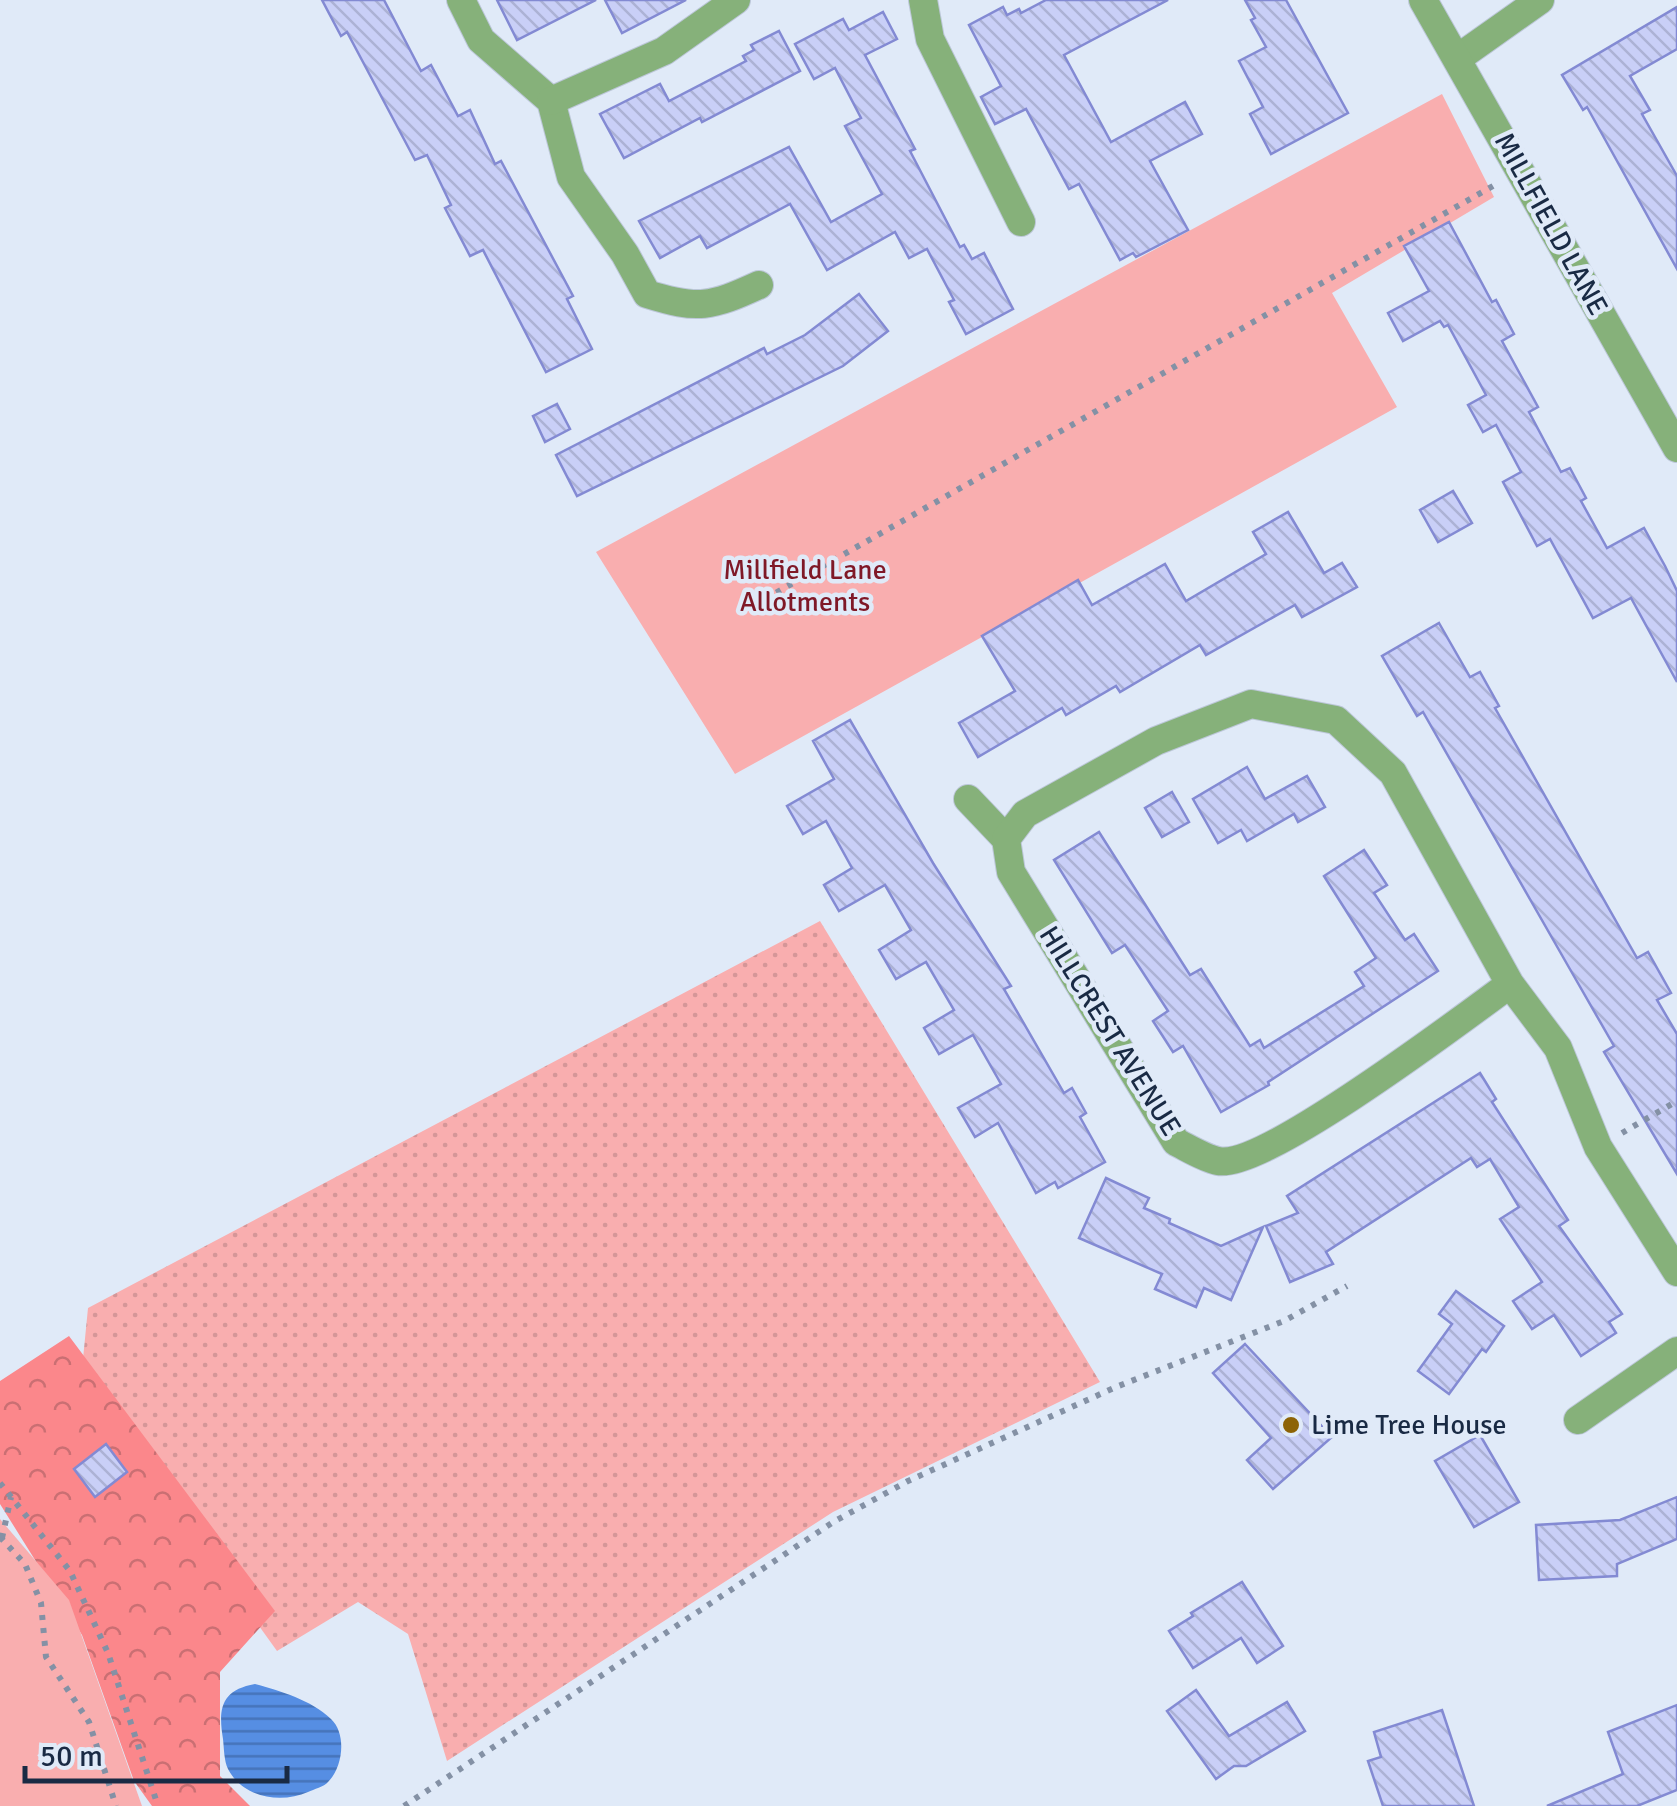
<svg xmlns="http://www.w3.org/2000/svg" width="1677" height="1806" viewBox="0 0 1677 1806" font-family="Signika,sans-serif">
<defs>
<pattern id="grass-dots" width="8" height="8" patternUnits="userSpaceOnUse" patternTransform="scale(2.5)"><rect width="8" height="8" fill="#f9aeaf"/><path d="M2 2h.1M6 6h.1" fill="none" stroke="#d59698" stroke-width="1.8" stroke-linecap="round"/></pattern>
<pattern id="forest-crowns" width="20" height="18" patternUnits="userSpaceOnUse" patternTransform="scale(2.5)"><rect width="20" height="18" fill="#fb878b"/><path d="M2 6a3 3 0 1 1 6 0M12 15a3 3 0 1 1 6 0" fill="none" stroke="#ca6f73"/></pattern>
<pattern id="water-rules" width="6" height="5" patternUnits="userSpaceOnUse" patternTransform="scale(2.5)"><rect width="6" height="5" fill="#568ee3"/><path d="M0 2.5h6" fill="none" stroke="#4674ba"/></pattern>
<pattern id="building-back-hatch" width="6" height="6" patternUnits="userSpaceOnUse" patternTransform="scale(2.5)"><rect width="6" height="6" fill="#c9cff7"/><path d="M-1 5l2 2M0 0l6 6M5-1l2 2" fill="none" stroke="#acb2d5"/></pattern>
</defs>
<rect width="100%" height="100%" fill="#e0eaf8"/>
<path fill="url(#grass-dots)" d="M820,921l280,461 -267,130 -386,249 -39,-127 -50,-32 -81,49 -196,-272 7,-71z"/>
<path fill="url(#forest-crowns)" d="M69,1336l206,275 -55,61v104l30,30h-98l-18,-25 -52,-146 -82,-131v-123z"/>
<g fill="#f9aeaf">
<path d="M1442,94l52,103 -162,96 65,114 -662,367 -139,-222z"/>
<path d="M0,1519l69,81 73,206h-142z"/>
</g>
<path fill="url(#water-rules)" d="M255,1684c26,7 56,16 76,35 16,15 12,48 -3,63 -4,5 -14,7 -20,10 -27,12 -65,6 -80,-23 -4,-8 -4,-21 -5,-30 -5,-30 -2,-49 32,-55z"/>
<g fill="url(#building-back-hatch)" stroke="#838ad3" stroke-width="2.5">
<path d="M322,0h62l37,71 10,-6 27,51 12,-6 25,54 6,-3 72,135 -6,3 25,50 -46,23 -63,-122 -13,6 -25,-48 6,-3 -24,-50 -12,5 -68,-128 -6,4z"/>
<path d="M497,0h99l-79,40z"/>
<path d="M605,0h81l-64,33z"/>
<path d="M1046,0h122l-104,55 47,87 74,-40 17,32 -52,27 38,69 -52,27 -3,-4 -13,7 -41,-76 -10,5 -43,-80 -31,15 -14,-27 20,-11 -32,-61 34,-18 4,8 12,-6 2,4z"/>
<path d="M1245,0h41l62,113 -77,41 -21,-40 13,-7 -24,-46 27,-14 -15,-27 4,-2z"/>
<path d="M1677,7v42l-47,27 20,34 -8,4 35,62v93l-90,-162 -4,3 -21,-35z"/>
<path d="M883,12l14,27 -32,16 50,94 -5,2 50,96 4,-2 8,14 12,-6 29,56 -47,25 -17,-32 5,-2 -27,-51 -18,9 -14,-26 -68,38 -37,-66 -83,44 -7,-12 -40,22 -21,-37 150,-74 42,75 51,-28 -37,-68 16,-8 -26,-50 -21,11 -19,-35 48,-25 6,11z"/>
<path d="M779,31l21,40 -98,51 -2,-4 -76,40 -24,-44 60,-30 9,17 77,-40 -3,-5 11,-6 -3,-5z"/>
<path d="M1449,222l43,80 4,-2 18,34 -12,7 36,66 -9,5 32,60 9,-4 16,30 -5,3 26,47 37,-20 21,38 12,25v91l-46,-84 -38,20 -43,-79 -13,7 -34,-64 18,-10 -25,-47 -13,7 -15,-27 18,-10 -38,-70 -4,2 -4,-6 -37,20 -15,-28 41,-22 -25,-45z"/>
<path d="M859,294l29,37 -45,35 -266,130 -21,-41 208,-107 3,6 38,-19z"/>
<path d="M557,404l13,25 -25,13 -12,-26z"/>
<path d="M1453,491l19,32 -34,19 -18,-32z"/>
<path d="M1288,512l36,61 18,-10 15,24 -55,30 -7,-12 -89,50 -6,-10 -80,47 -4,-6 -50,29 -4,-7 -84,49 -19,-34 56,-32 -33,-55 96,-56 14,25 73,-41 21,37 80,-47 -13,-22z"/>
<path d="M1439,623l31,54 10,-5 19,34 -4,2 142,250 11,-6 23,41 -14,7 20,34v140l-73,-122 10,-6 -43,-75 -148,-259 -6,4 -35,-60z"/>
<path d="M850,720l83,143 78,123 -7,3 60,104 8,-5 14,25 -6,4 25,45 -47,26 -3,-6 -19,11 -38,-70 -23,14 -17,-29 43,-24 -28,-49 -34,19 -15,-26 30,-18 -28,-48 -30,17 -17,-29 32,-20 -26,-45 -46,26 -15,-26 28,-17 -26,-47 -23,13 -16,-28 47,-27 -21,-38z"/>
<path d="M1247,767l18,32 42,-23 18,31 -27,15 -4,-8 -47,27 -6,-11 -23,13 -25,-44z"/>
<path d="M1172,792l17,30 -27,15 -17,-29z"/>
<path d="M1099,832l91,143 11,-6 49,77 10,-6 4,8 100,-62 -9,-14 21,-14 -52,-82 40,-26 23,35 -13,8 31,47 9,-6 24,37 -170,111 1,3 -48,27 -38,-66 -10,6 -20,-31 15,-10 -43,-66 -13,8 -58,-93z"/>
<path d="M1480,1073l16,26 -4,3 76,118 -9,6 63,88 -13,8 7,11 -35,23 -27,-41 -22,14 -19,-28 29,-19 -42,-63 19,-12 -29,-48 -13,8 -6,-9 -145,94 7,12 -43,18 -24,-56 32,-13 -11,-17z"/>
<path d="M1106,1178l43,20 -5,10 26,11 -1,4 52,23 42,-19 -32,73 -27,-12 -8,19 -41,-18 7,-15 -83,-36z"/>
<path d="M1456,1291l48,35 -18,26 -4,-3 -33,45 -31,-23 34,-47 -13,-10z"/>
<path d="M1245,1344l87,93 -59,52 -26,-29 24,-22 -58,-65z"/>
<path d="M1480,1435l39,67 -45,25 -39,-66z"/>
<path d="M106,1444l21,28 -32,25 -21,-28z"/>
<path d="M1677,1497v42l-60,25v12l-78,4 -3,-55 84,-5z"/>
<path d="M1242,1582l41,64 -26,17 -16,-25 -48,30 -24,-37 24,-15 -2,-3z"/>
<path d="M1196,1690l33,46 58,-34 18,29 -59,35h-12l-18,13 -49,-68z"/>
<path d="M1677,1705v85l-40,16h-90l76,-32 -15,-42z"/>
<path d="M1442,1710l32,96h-91l-15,-45 13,-4 -7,-25z"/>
</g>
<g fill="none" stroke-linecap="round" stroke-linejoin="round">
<defs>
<g id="minor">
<path d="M461,0l20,40 70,61 20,76 54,77 22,40c51,16 64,13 112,-9"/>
<path d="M923,0l7,39 91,183"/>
<path d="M1458,58l82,-58"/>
<path d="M551,101l113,-50 72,-51"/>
<path d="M968,799l38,40"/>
<path d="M1510,984c-45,33 -247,186 -292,177 -14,-3 -30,-13 -42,-19l-165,-270 -5,-33 19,-25 131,-73 95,-37 85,16 57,53 117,211 48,64 40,99 79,125"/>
<path d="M1578,1420l99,-69"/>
</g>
<path id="tertiary" d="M1423,0l254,448"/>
</defs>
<use href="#minor" stroke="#bcc7d8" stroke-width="30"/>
<use href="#tertiary" stroke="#bcc7d8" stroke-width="30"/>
<g stroke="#8491a5" stroke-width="6" stroke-dasharray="5 8" stroke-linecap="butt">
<path d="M765,599l728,-413"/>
<path d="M1622,1133l55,-32"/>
<path d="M0,1483l70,88 38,82 50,153"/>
<path d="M0,1537l25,27 16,39 5,54 43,65 27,84"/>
<path d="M2,1538l9,-41"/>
<path d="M404,1806l431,-285 73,-40 208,-94 168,-66 63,-35"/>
</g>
<use href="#minor" stroke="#86b17a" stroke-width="28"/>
<use href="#tertiary" stroke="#86b17a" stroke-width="28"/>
</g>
<circle fill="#8d6306" stroke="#e0eaf8" stroke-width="4" cx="1291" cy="1425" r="10"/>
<g text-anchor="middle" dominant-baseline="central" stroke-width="9" stroke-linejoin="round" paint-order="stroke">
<g font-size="28" fill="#192a44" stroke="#e0eaf8">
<text transform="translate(1551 224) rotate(61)">MILLFIELD LANE</text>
<text transform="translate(1110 1031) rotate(58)">HILLCREST AVENUE</text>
</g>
<g font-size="28" fill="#7f1827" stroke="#e0eaf8">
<text x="805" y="570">Millfield Lane<tspan x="805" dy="32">Allotments</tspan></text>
</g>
<g font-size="28" fill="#192a44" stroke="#e0eaf8" text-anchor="start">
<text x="1311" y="1425">Lime Tree House</text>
</g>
</g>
<path d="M25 1766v15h262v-15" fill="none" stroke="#192a44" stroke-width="5"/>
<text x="40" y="1766" font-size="30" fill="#192a44" stroke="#e0eaf8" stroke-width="8" paint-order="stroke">50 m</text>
</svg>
